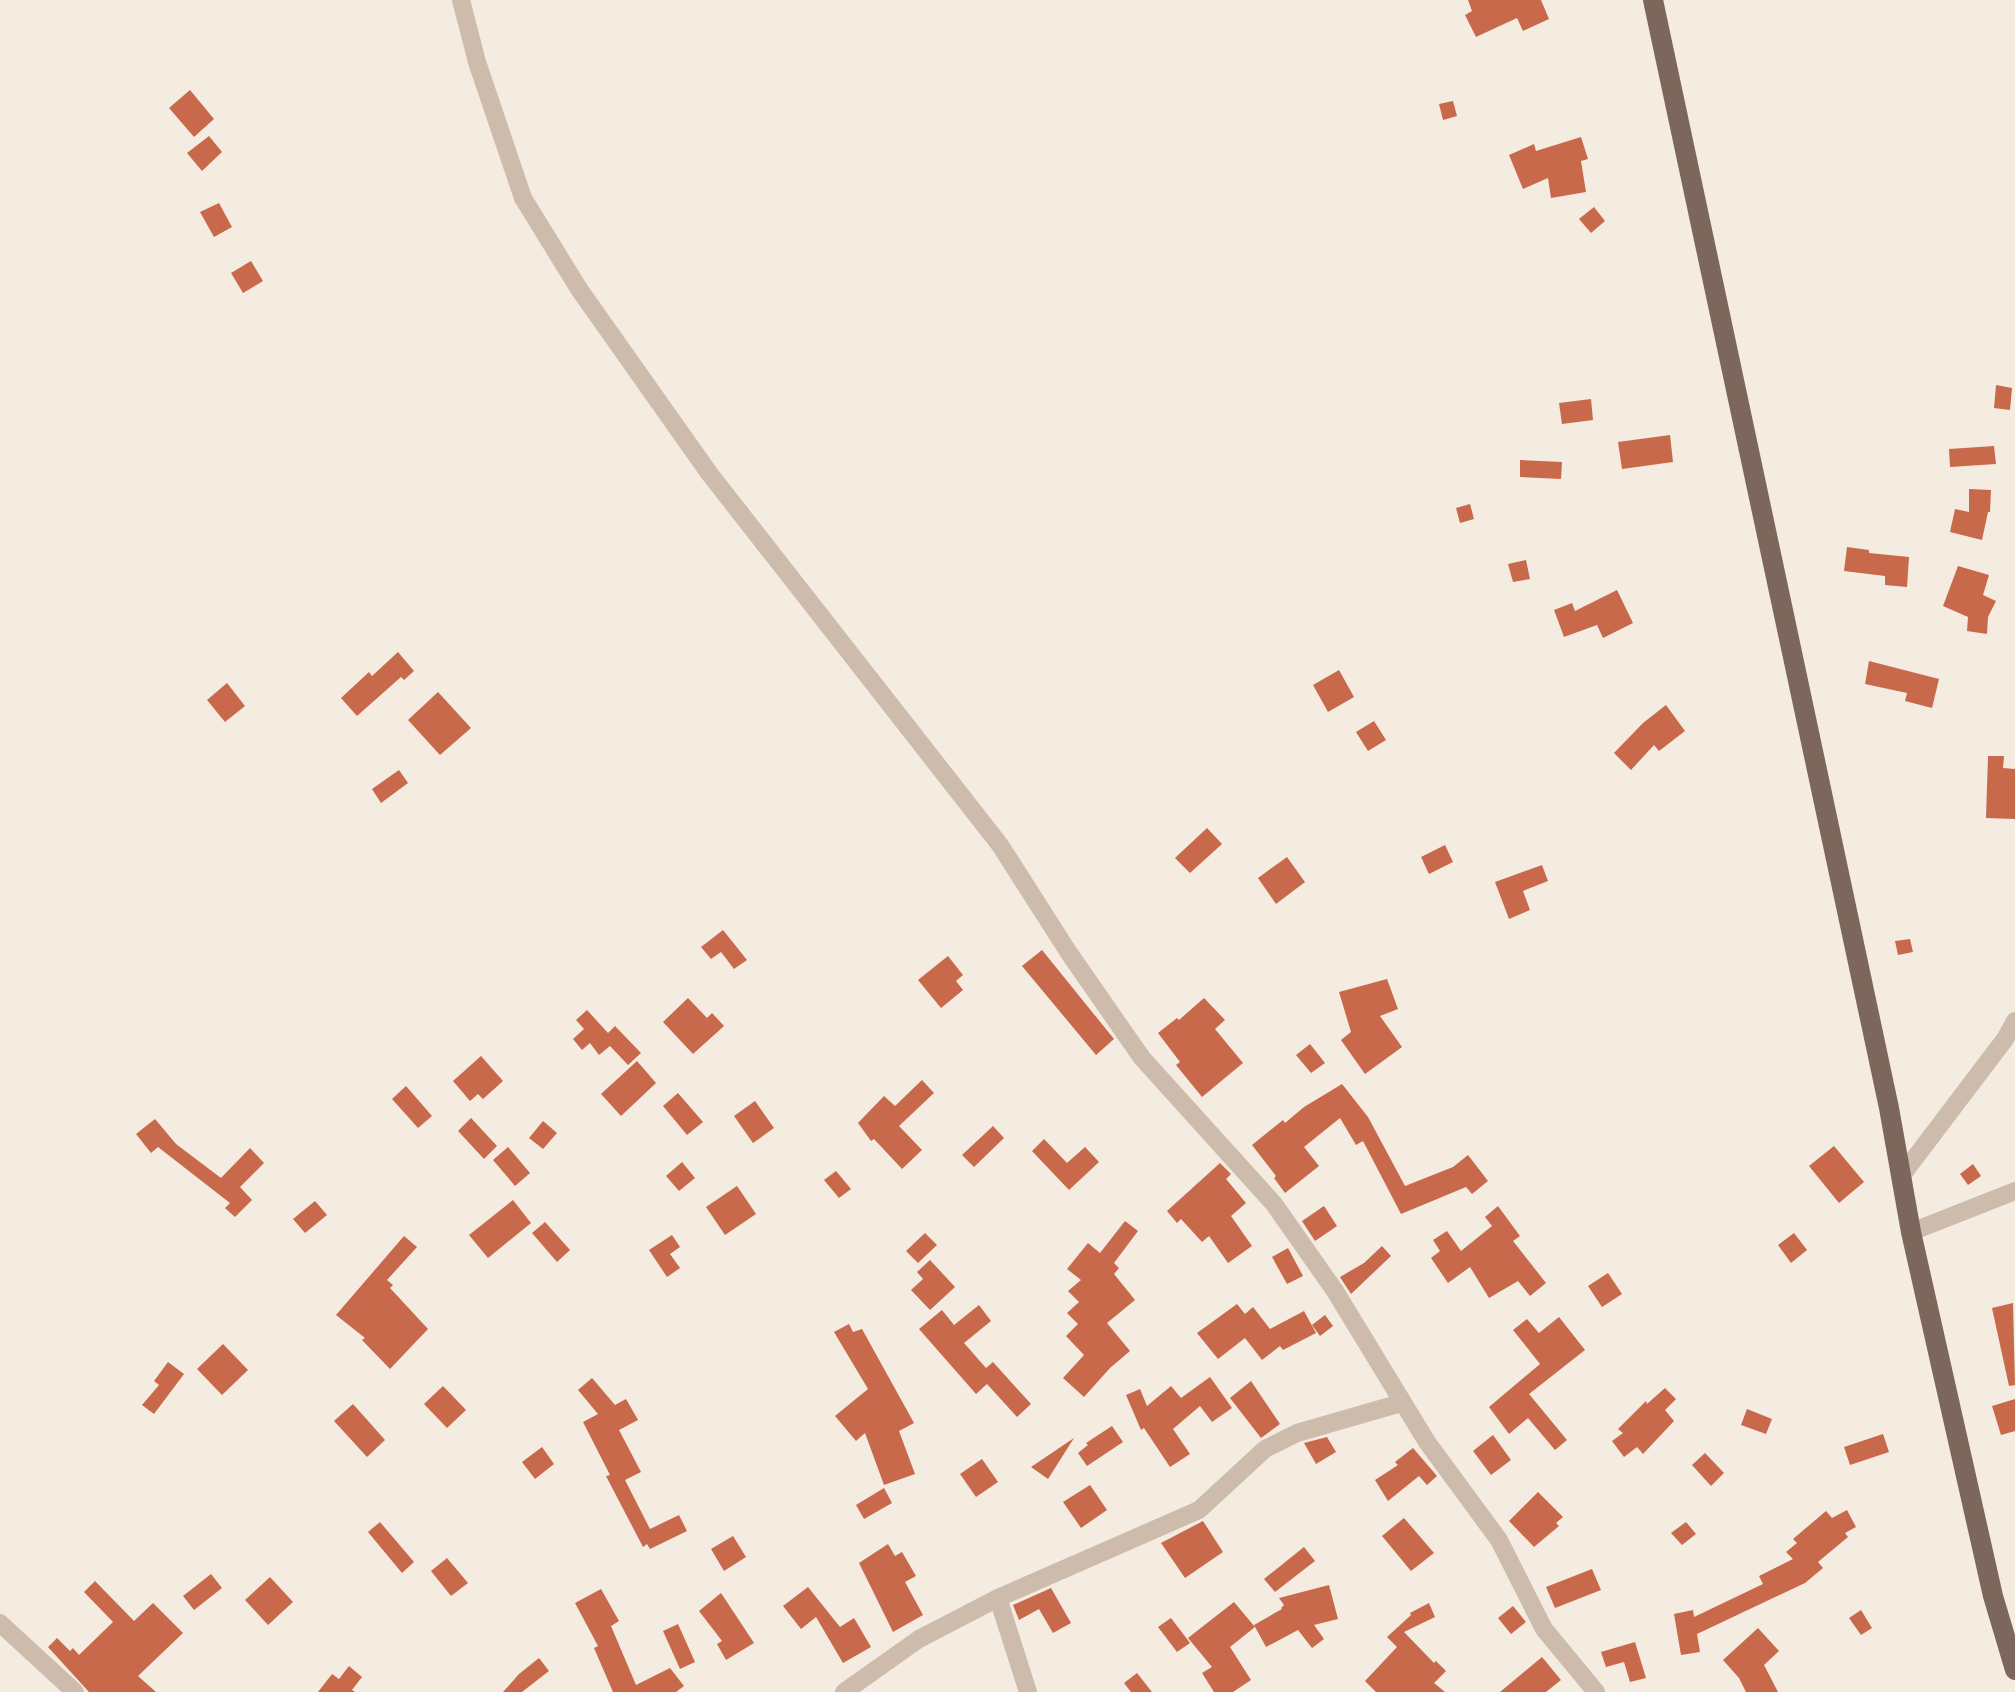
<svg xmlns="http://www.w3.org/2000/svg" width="2015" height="1692" viewBox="0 0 2015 1692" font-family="'Varela Round',sans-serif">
<rect width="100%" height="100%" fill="#f4ebe1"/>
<g fill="#c8694b">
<path d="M1468,0h73l8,19 -26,12 -6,-13 -41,19 -11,-22 7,-4z"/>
<path d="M190,90l24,29 -20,18 -25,-29z"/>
<path d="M1453,101l4,15 -14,4 -4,-16z"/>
<path d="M209,136l13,16 -20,19 -15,-18z"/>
<path d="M1581,137l7,22 -7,2 5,31 -35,6 -3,-20 -25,11 -14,-34 25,-11 2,7z"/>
<path d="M219,203l13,24 -18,10 -14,-25z"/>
<path d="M1594,207l11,14 -14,12 -12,-14z"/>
<path d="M251,261l12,20 -20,12 -12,-20z"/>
<path d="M1996,385l16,3 -2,22 -16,-2z"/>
<path d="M1591,399l2,21 -31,4 -3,-21z"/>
<path d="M1670,435l3,27 -51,7 -4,-27z"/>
<path d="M1994,446l2,18 -46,3 -1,-18z"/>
<path d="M1520,460l42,2 -1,17 -41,-2z"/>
<path d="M1969,489l22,1 -1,22h-2l-6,28 -32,-8 5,-23 14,3z"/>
<path d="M1470,504l4,15 -14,4 -4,-15z"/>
<path d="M1847,547l22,3v3l40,4 -2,30 -22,-2v-9l-41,-5z"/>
<path d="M1526,560l4,19 -17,3 -5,-18z"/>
<path d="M1958,566l31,9 -6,20 13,6 -8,16 -1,17 -20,-3 1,-14 -25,-11z"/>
<path d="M1617,590l16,33 -30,15 -6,-13 -33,12 -10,-27 18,-7 3,8z"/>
<path d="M398,652l16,19 -10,9 -3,-3 -44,39 -16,-18 28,-26 3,4z"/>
<path d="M1869,661l70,18 -7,29 -27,-7 2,-8 -42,-9z"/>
<path d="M1339,670l15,27 -26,15 -15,-27z"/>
<path d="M227,683l18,23 -20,16 -18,-22z"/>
<path d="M438,692l33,36 -31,27 -32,-35z"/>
<path d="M1666,705l19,26 -26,20 -5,-6 -23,25 -17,-17 29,-30z"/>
<path d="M1374,721l12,19 -18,11 -12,-19z"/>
<path d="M1988,756h16l-1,12 12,1v50l-29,-1z"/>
<path d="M399,770l9,13 -27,20 -9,-14z"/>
<path d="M1207,828l15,16 -32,29 -15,-15z"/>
<path d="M1445,845l8,17 -24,12 -8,-17z"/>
<path d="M1287,857l18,25 -29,22 -18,-26z"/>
<path d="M1542,865l6,16 -25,10 7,19 -21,9 -14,-37z"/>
<path d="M723,930l24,30 -13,9 -13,-17 -10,7 -10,-12z"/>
<path d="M1910,939l3,13 -15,3 -3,-14z"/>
<path d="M1042,950l72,89 -18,16 -74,-89z"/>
<path d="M948,956l15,19 -7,6 7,9 -22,18 -23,-28z"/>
<path d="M1387,979l11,30 -18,7 22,31 -37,27 -24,-34 10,-8 -12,-40z"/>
<path d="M688,998l19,20 5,-5 12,13 -31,28 -30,-32z"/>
<path d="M1204,998l21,22 -10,9 28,34 -41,34 -26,-32 4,-3 -22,-29 19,-15 2,2z"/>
<path d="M587,1010l21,23 7,-7 26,27 -13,12 -18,-19 -11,9 -9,-12 -8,7 -9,-11 11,-10 -8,-9z"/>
<path d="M1310,1044l15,19 -14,10 -15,-18z"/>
<path d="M481,1056l22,25 -20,18 -5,-5 -8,7 -17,-20z"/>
<path d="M637,1061l19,22 -35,33 -20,-22z"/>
<path d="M922,1080l12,13 -35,33 23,24 -20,19 -28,-30 -3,2 -13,-18 26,-27 11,10z"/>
<path d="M1342,1084l26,33 37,69 48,-19 15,-12 20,26 -16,13 -6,-7 -65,27 -38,-73 -7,4 -16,-27 -36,29 15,19 -34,27 -11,-15 2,-2 -24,-31 31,-25 2,3 19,-16z"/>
<path d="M406,1086l26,30 -14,12 -26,-29z"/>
<path d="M678,1093l25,29 -16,13 -24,-29z"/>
<path d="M755,1101l19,27 -21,15 -19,-27z"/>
<path d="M471,1118l26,28 -13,13 -26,-28z"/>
<path d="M155,1119l21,25 45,34 29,-30 14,15 -24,24 12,13 -17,17 -10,-9 5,-5 -72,-56 -7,6 -15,-19z"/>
<path d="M543,1121l14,12 -14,16 -14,-11z"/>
<path d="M993,1126l11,12 -30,29 -12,-12z"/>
<path d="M1044,1139l23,24 18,-16 14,15 -30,28 -37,-39z"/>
<path d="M1834,1146l30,36 -25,21 -30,-37z"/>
<path d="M508,1147l22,26 -15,13 -22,-26z"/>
<path d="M682,1162l13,16 -16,13 -13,-15z"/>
<path d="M1220,1163l11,11 -5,5 20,24 -15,13 21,30 -24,17 -19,-27 -7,6 -21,-23 -4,4 -10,-12z"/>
<path d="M1973,1164l8,12 -13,9 -8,-11z"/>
<path d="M836,1171l15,18 -12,9 -15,-18z"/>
<path d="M737,1186l19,28 -31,21 -19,-28z"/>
<path d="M513,1200l18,23 -43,35 -19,-23z"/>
<path d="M315,1201l12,14 -22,18 -12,-14z"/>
<path d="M1324,1206l13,20 -22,15 -13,-20z"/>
<path d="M1498,1206l22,30 -7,5 33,42 -16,13 -12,-15 -29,17 -19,-31 -22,16 -17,-25 9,-7 -7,-11 14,-9 14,20 31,-25 -7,-9z"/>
<path d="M1125,1221l13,10 -24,32 5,5 -5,6 21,26 -28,23 23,28 -20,17 -26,29 -21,-19 21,-23 -18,-19 12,-12 -11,-11 12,-11 -11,-11 13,-11 -14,-11 21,-26 12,10z"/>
<path d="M545,1222l25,28 -13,12 -25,-29z"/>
<path d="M925,1233l12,12 -19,18 -12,-12z"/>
<path d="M1794,1233l13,17 -16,13 -13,-18z"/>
<path d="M672,1235l8,12 -10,7 10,14 -13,9 -18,-27z"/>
<path d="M404,1236l13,11 -30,33 6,5 -3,3 38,41 -38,40 -28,-29 3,-2 -29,-23z"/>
<path d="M1382,1246l9,10 -40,38 -11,-17 24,-14z"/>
<path d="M1288,1248l15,28 -16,8 -15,-27z"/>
<path d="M930,1260l25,27 -25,23 -19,-20 12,-11 -6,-7z"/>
<path d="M1608,1273l14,21 -20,13 -14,-21z"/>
<path d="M2013,1303l2,82 -6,1 -17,-78z"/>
<path d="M1237,1304l8,10 8,-7 17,22 34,-18 12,22 -33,17 -3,-4 -18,14 -17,-22 -27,21 -21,-26z"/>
<path d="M979,1305l12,16 -27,22 22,25 7,-6 38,42 -14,13 -30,-33 -11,10 -57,-65 23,-19 12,15z"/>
<path d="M1325,1315l8,11 -13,10 -8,-11z"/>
<path d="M1559,1317l26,33 -56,44 38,46 -12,10 -27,-32 -19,16 -20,-27 51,-43 -27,-34 14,-11 12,14z"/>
<path d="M849,1324l4,8 9,-3 52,94 -15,8 16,43 -31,11 -19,-52 -9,8 -21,-25 33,-27 -34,-57z"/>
<path d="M223,1344l25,26 -26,25 -25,-26z"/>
<path d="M168,1362l16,12 -30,40 -12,-9 17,-20 -5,-4z"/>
<path d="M1210,1377l22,31 -20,14 -12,-16 -27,23 17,25 -20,13 -26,-39 -3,2 -15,-35 14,-6 7,17 24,-20 10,12z"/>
<path d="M592,1378l23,27 11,-6 12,21 -19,10 22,42 -16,8 25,49 29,-14 8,16 -37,18 -3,-5 -4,3 -37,-71 4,-1 -27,-53 15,-8 -20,-24z"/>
<path d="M1251,1381l29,43 -19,14 -31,-40z"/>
<path d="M443,1386l23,24 -19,18 -23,-24z"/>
<path d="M1665,1388l11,11 -11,11 9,11 -31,33 -6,-7 -13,10 -12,-16 11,-8 -5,-4 28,-28 1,3z"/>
<path d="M2015,1399v32l-14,4 -9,-29z"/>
<path d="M353,1404l32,36 -18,17 -33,-36z"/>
<path d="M1747,1409l25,10 -6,15 -25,-9z"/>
<path d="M1112,1426l11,16 -36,24 -9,-13 10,-8 -2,-2z"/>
<path d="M1883,1434l6,18 -39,13 -6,-18z"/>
<path d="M1493,1435l18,25 -20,15 -18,-24z"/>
<path d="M1327,1437l9,15 -20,12 -12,-21z"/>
<path d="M1074,1438l-26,41 -17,-12z"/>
<path d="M542,1447l12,17 -19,15 -13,-17z"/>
<path d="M1413,1448l24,28 -10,9 -8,-9 -31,25 -13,-21 23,-15 -3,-3z"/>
<path d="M1705,1453l19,20 -13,13 -19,-21z"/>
<path d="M982,1459l16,23 -22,15 -16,-23z"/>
<path d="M1090,1485l17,25 -26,18 -18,-26z"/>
<path d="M884,1488l8,15 -28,16 -8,-14z"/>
<path d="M1538,1492l25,25 -7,6 3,3 -25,21 -25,-26z"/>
<path d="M1847,1510l9,17 -11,6 3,4 -30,25 5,6 -18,15 -108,51 3,18 -19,3 -7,-41 19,-4 1,7 69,-33 -4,-8 34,-17 -7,-7 11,-9 -4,-4 33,-28 6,7z"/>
<path d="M1404,1518l30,35 -23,18 -29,-35z"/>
<path d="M1203,1521l20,31 -38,26 -24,-35z"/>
<path d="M380,1522l34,40 -12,11 -34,-41z"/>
<path d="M1686,1522l10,12 -14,11 -11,-12z"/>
<path d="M733,1536l13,21 -22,14 -13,-22z"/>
<path d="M888,1544l7,12 7,-4 14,24 -11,6 18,33 -30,17 -34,-69z"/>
<path d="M1304,1547l11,14 -40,31 -11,-13z"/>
<path d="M447,1558l21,25 -17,13 -20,-25z"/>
<path d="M1592,1569l9,21 -46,18 -9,-21z"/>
<path d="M211,1574l11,14 -28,22 -11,-14z"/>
<path d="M270,1577l23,25 -25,23 -23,-25z"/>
<path d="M95,1581l39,40 19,-18 30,30 -45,43 18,16h-67l-41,-45 9,-9 13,13 3,-3 6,7 34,-33 -29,-30z"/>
<path d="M1329,1585l9,34 -24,6 10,14 -12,9 -14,-18 -32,17 -12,-22 28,-16 -1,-1 3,-3 -5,-7z"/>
<path d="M808,1587l32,40 14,-9 17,29 -28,16 -27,-46 -15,12 -18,-23z"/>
<path d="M1051,1588l20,35 -18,10 -14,-24 -20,11 -6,-15z"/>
<path d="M601,1589l18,32 -8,5 25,59 34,-17 14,18 -8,6h-63l-19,-44 4,-2 -23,-43z"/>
<path d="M721,1593l33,50 -28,17 -9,-16 5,-3 -23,-30z"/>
<path d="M1234,1602l21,25 -25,20 21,33 -18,12h-19l-12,-19 10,-6 -24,-29z"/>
<path d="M1429,1603l6,14 -31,15 30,31 2,-2 10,10 -12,12 11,9h-69l-11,-11 32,-34 -10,-10 24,-22 -1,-2z"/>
<path d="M1513,1606l13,16 -15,12 -13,-16z"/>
<path d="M1861,1610l11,18 -11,7 -12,-17z"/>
<path d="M1171,1618l19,25 -13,9 -19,-25z"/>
<path d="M678,1624l17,38 -15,7 -17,-38z"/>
<path d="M1758,1628l21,23 -15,14 14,27h-32l-7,-14 -16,-18z"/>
<path d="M1635,1642l11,36 -16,4 -6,-20 -18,5 -5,-15z"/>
<path d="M1542,1657l19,23 -15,12h-46z"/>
<path d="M539,1658l10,13 -27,21h-19l16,-18z"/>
<path d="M349,1666l13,11 -10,13 3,2h-37l14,-18 7,5z"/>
<path d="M1137,1673l15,19h-21l-7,-9z"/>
</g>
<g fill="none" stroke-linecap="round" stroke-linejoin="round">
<g stroke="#cdbbac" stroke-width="18">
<path d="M461,0l16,62 46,136 56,91 130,184 291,372 69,108 73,105 132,146 61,87 92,151 72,98 45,89 52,63"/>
<path d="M1902,1175l103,-136 10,-18"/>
<path d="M1911,1232l104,-41"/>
<path d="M998,1598l30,94"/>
<path d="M0,1623l75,69"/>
<path d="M844,1692l75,-53 79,-41 201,-88 66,-61 32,-16 104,-30"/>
</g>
<path stroke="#7d675c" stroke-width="20" d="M1653,0l236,1108 22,124 82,364 22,74"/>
</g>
</svg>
